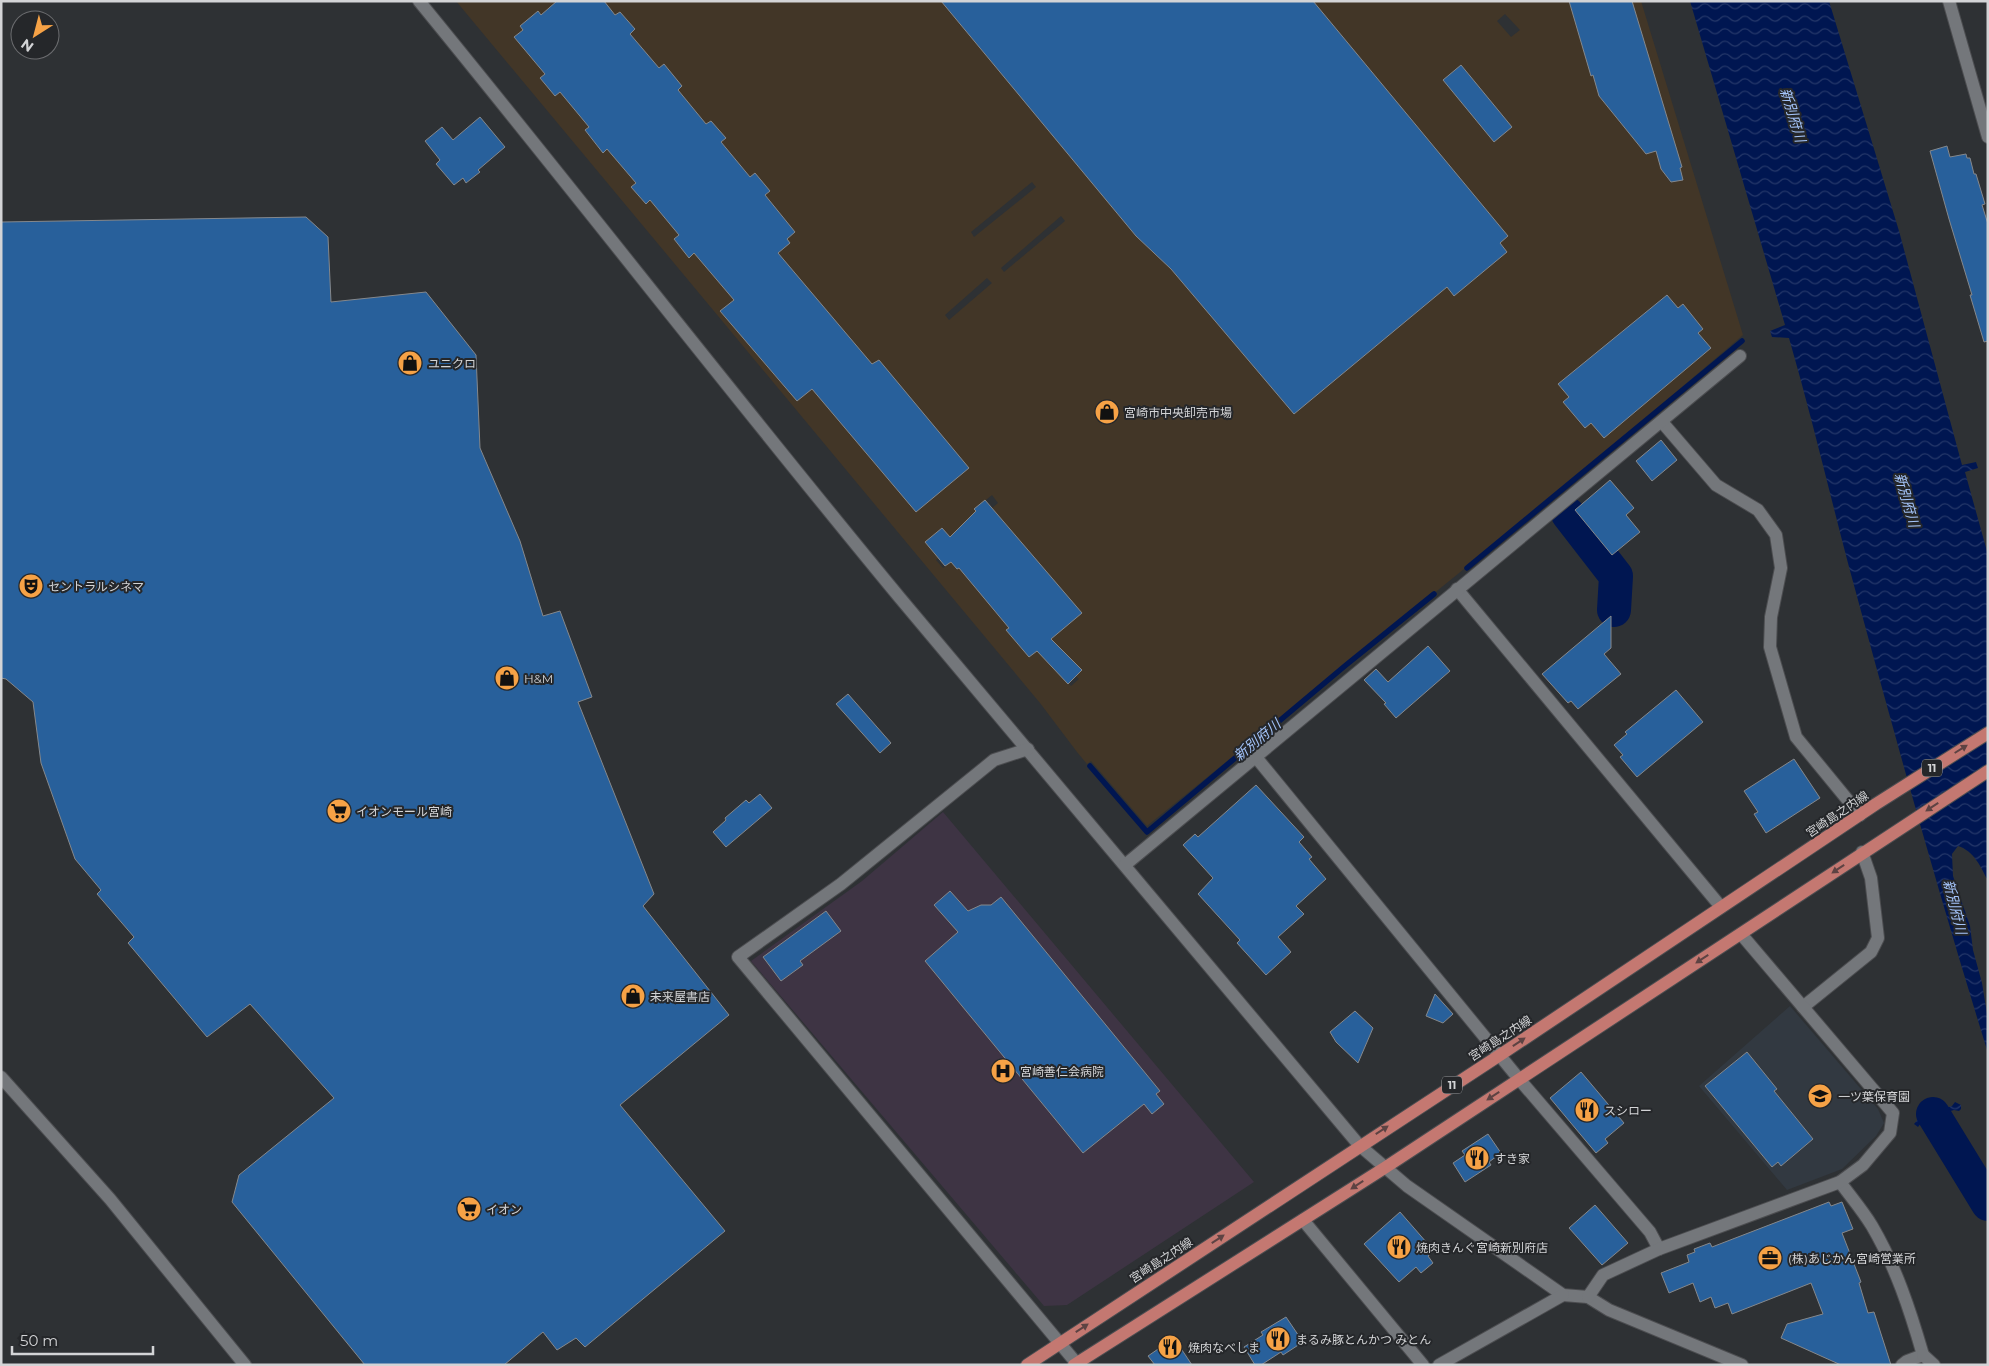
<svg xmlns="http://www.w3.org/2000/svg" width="1989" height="1366" viewBox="0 0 1989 1366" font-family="Montserrat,'Noto Sans JP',sans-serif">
<defs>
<pattern id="water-waves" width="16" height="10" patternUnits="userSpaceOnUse" patternTransform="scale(1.25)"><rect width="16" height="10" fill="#001651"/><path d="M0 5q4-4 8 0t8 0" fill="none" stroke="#243769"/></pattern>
</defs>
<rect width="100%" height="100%" fill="#2e3134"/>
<path fill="#423627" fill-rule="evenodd" d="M456,1h101l-16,14 -3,-4 -18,15 3,4 -9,7 31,37 -5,4 15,18 5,-4 29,35 -4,4 17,21 5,-3 29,34 -4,4 14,17 4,-4 29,35 -5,4 15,18 5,-4 93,-14 8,-7 -30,-37 4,-4 -14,-18 -5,4 -29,-35 5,-4 -15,-17 -5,3 -28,-34 4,-4 -18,-22 -5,4 -29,-34 5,-5 -15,-17 -5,3 -11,-14h337l195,235 35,33 123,145 153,-127 7,9 52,-44 -6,-9 8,-7 -195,-235h256l22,75 16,-5 25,-70h9l102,334 -189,161 -407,330 -56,-65 -4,3 -10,-12 -37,-49zM1505,14l15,16 -9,7 -14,-16zM1650,64l32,103 -2,1 3,11 -13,3 -9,-13 -5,-18 -10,3 -47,-58 -5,-17zM1461,65l51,62 -18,15 -51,-62zM1032,182l4,5 -62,50 -3,-5zM1061,216l4,5 -61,51 -3,-4zM987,278l5,5 -43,37 -4,-5zM1666,295l12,14 5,-4 20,24 -5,4 13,15 -62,51 -24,-5 13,16 -34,28 -13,-15 -7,5 -21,-26 6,-5 -11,-13zM762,360l60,21 -25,20zM878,360l91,108 -53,44 -88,-105 52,-44zM992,495l6,8 -17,14 -6,-8zM1000,518l81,95 -52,44 -22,-26 2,-3 -50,-60 -2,1 -6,-7 -8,6 -7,-8 18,-15 5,7zM1067,656l15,14 -6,6 3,3 -8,7 -17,-17z"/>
<path fill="#323941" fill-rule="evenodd" d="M1790,1006l88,103 6,14 -8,13 -34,33 -55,21 -88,-104zM1741,1056l11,5 16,17 9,11 -5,5 8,5 32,39 -31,27 -3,-3 -6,5 -67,-81z"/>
<path fill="#3e3444" d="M943,812l311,370 -187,123 -23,1 -293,-345 111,-80z"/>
<g fill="url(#water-waves)">
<path d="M1690,1h139l70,230 63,234 14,-3 2,6 -13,4 23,83v326c-7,-14 -14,-30 -30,-35l-6,8 1,22 17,50 3,24 9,33 6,37v33c-50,-161 -95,-323 -139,-486 -20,-76 -38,-153 -60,-229l-17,-1 -2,-6 15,-6z"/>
<path d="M1955,1102l6,3v4l-2,2 -5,-1 -30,9 -6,8 -4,-3 8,-9 30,-9z"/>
</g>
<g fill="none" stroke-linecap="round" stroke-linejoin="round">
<g stroke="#001651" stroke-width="5.5">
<path d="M1467,568l275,-227"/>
<path d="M1090,766l57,66 199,-167 88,-71"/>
</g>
<g stroke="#001651" stroke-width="34">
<path d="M1568,514l48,62 -2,34"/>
<path d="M1933,1114l55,90"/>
</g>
</g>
<g fill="#28609b" stroke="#85888c">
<path d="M557,1h47l11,14 5,-3 15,17 -5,5 29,34 5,-4 18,22 -4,4 28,34 5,-3 15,17 -5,4 29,35 5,-4 15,18 -5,4 30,37 -8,7 3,4 -12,10 94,111 7,-4 90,108 -53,44 -104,-123 -15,12 -77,-90 14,-11 -40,-47 -5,5 -15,-19 5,-4 -29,-35 -4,4 -15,-17 5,-4 -29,-34 -4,4 -18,-23 4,-3 -29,-35 -5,4 -15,-18 5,-4 -31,-37 9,-7 -3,-4 18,-15 3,4z"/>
<path d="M941,1h372l195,235 -8,7 7,9 -53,44 -7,-9 -153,127 -123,-145 -35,-33z"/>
<path d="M1569,1h63l50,166 -2,1 3,12 -12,2 -10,-13 -5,-18 -10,3 -47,-58 -6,-21 -2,1z"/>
<path d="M1461,65l51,62 -18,15 -51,-62z"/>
<path d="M480,117l25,30 -27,23 2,2 -14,11 -3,-5 -9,7 -18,-21 4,-4 -15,-19 17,-14 11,13z"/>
<path d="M1947,146l3,11 16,-3 1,4h3l4,16h2l9,30 -3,1 6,19v117l-4,1 -14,-47h2l-23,-76 -19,-68z"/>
<path d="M306,217l22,20 3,65 95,-10 50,63 4,93 40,93 23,75 17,-5 32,86 -14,5 76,192 -11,12 86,109 -109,90 105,126 -140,116 -9,-9 -19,12 -14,-18 -39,33h-139l-133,-163 7,-27 95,-77 -84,-94 -43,33 -79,-94 6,-6 -37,-43 4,-4 -26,-31 -34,-96 -8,-61 -27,-23 -5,-1v-456z"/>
<path d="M1667,295l11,13 5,-4 20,25 -5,4 13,15 -107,90 -13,-15 -6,5 -22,-26 6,-5 -11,-13z"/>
<path d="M1661,440l16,20 -25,21 -16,-20z"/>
<path d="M1610,480l24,28 -8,7 14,17 -28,23 -37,-45z"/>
<path d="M985,500l97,113 -31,26 31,31 -14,14 -31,-33 -8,6 -23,-27 3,-2 -50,-60 -2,1 -6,-7 -6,4 -20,-24 17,-14 8,9 26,-26 -2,-2z"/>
<path d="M1611,616v32l-7,6 17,20 -43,35 -7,-8 -3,2 -26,-29z"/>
<path d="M1428,646l22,25 -54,47 -12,-14 2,-1 -22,-23 12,-11 12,13z"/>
<path d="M1676,690l27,32 -66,55 -17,-20 3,-2 -9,-10 13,-11 -2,-2z"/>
<path d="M848,694l43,49 -11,10 -44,-49z"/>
<path d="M1794,759l26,39 -54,35 -12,-19 4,-2 -14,-21z"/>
<path d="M1256,785l48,52 -5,5 13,15 -3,2 17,20 -30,27 8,8 -26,23 13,15 -25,23 -29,-32 3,-3 -42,-46 15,-16 -30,-33 12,-11 3,3z"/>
<path d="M760,794l12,14 -46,39 -13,-15 13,-12 -1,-2 21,-18 3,3z"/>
<path d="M950,891l18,20 13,-6h10l10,-8 159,194 -4,3 8,10 -12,10 -8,-10 -61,49 -158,-192 33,-29 -24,-27z"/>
<path d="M826,911l15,20 -41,30 3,4 -22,16 -18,-24z"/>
<path d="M1435,994l18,20 -10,9 -17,-7z"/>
<path d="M1355,1011l18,17 -15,35 -22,-21 -6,-10z"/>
<path d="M1747,1052l30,37 -3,2 39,48 -32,27 -3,-4 -6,5 -67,-81z"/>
<path d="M1581,1072l43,51 -19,16 3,4 -12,10 -46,-55z"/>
<path d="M1488,1134l13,19 -12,9 2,3 -26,17 -12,-19 12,-8 -3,-4z"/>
<path d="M1829,1202l2,4 11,-4 11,27 -11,4 19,49 -2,1 9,30 6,-1 17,53h-50l-60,-27 6,-14 36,-10 -12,-31 -79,31 -4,-11 -13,5 -4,-11 -11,5 -7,-19 -24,10 -8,-20 28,-11 -2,-7 8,-3 -1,-3 16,-6 2,4z"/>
<path d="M1595,1205l33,38 -26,22 -33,-37z"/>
<path d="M1400,1212l34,39 -6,5 5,7 -12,10 -5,-6 -17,15 -35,-38z"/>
<path d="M1286,1317l17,25 -20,13 -2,-3 -20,13h-6l-11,-18 19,-12 -2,-3z"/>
<path d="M1174,1338l18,27h-37l-7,-9z"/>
</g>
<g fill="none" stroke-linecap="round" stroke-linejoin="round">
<defs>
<g id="minor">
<path d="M419,1c162,198 318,400 481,597 152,183 307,364 459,547l48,41 156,109 25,2 21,13 133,55"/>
<path d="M1949,1l39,136"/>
<path d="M1662,422l54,63 42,25 18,25 5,33 -10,49 -1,30 26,90 64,78"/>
<path d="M1457,589l264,318"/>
<path d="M1028,749l-34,11 -153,124 -103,73 340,408"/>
<path d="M1255,756l264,323 131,153 9,17"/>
<path d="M1125,865l615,-509"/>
<path d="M1803,1007l68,-55 7,-14 -7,-60 -9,-26"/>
<path d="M1,1077l109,122 135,166"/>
<path d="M1840,1182c11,15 23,29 32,44 24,41 38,84 51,129l-16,6 -5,4"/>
<path d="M1303,1220l120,145"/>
<path d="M1588,1297l15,-22 56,-26 181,-67 23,-17 27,-32 3,-20 -152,-179"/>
<path d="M1923,1355l11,10"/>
<path d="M1439,1365l124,-70"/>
</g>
<g id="major">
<path d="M1027,1365l473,-310 376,-251 112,-71"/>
<path d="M1074,1365l312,-198 602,-396"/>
</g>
</defs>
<use href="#minor" stroke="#4c4d50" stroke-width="14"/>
<use href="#major" stroke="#4c4d50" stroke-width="14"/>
<use href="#minor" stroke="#74777b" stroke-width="12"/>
<use href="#major" stroke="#c47871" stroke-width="12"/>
</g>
<defs><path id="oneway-solid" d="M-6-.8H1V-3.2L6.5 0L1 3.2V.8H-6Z" transform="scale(1.25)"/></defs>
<g fill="#5d4343">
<use href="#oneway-solid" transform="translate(1961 749) rotate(-32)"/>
<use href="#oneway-solid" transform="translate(1932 807) rotate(147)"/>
<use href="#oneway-solid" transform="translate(1838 869) rotate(146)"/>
<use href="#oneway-solid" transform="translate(1702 959) rotate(147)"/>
<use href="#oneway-solid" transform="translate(1519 1042) rotate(-34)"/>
<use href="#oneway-solid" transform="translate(1493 1096) rotate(147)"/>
<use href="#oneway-solid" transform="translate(1382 1130) rotate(-33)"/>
<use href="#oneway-solid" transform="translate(1357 1185) rotate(147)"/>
<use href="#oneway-solid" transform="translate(1218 1239) rotate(-33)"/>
<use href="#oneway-solid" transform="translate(1082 1328) rotate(-33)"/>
</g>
<defs>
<symbol id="shop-disc" viewBox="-11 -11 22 22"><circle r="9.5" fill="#f6a246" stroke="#25272a"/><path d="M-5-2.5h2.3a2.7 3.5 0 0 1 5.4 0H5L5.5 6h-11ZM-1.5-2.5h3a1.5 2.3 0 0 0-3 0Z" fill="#111"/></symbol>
<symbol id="theatre-disc" viewBox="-11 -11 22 22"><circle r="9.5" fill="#f6a246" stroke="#25272a"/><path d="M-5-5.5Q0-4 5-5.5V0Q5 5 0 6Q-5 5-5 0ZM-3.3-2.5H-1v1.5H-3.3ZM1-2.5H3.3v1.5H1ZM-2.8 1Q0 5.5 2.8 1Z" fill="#111"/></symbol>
<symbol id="supermarket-disc" viewBox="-11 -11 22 22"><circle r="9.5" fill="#f6a246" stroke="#25272a"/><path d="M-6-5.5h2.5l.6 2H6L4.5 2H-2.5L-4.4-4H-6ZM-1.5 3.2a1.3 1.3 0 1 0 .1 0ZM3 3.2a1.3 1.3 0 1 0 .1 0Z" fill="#111"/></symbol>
<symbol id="hospital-disc" viewBox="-11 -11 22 22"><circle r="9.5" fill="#f6a246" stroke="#25272a"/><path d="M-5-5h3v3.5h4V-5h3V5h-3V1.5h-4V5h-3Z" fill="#111"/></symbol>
<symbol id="school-disc" viewBox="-11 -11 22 22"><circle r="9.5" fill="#f6a246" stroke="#25272a"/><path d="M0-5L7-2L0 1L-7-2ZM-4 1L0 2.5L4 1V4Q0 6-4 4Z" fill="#111"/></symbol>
<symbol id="restaurant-disc" viewBox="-11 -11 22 22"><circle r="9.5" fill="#f6a246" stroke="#25272a"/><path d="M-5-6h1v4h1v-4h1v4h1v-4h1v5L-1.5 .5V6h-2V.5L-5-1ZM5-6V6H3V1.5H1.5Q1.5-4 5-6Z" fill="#111"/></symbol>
<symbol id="office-disc" viewBox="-11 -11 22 22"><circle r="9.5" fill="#f6a246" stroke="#25272a"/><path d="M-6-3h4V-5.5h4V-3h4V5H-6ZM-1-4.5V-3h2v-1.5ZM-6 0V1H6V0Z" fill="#111"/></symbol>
</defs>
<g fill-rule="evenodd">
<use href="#shop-disc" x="396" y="349" width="28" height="28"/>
<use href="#shop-disc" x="1093" y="398" width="28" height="28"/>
<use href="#theatre-disc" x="17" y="572" width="28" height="28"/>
<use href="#shop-disc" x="493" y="664" width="28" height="28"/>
<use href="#supermarket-disc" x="325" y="797" width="28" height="28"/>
<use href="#shop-disc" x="619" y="982" width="28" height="28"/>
<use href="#hospital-disc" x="989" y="1057" width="28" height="28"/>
<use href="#school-disc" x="1806" y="1082" width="28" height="28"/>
<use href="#restaurant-disc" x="1573" y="1096" width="28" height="28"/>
<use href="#restaurant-disc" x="1463" y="1144" width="28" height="28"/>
<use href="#supermarket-disc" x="455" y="1195" width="28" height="28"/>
<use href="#restaurant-disc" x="1385" y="1233" width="28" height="28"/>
<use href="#office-disc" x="1756" y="1244" width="28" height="28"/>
<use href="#restaurant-disc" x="1264" y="1325" width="28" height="28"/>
<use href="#restaurant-disc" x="1156" y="1333" width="28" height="28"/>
</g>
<g text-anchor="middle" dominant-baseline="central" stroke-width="4" stroke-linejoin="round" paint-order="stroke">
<g fill="#25272a" stroke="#9fa0a2" stroke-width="1">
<rect x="1922" y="759.5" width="20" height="17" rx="4"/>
<rect x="1442" y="1076.5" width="20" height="17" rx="4"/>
</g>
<g font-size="11" font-weight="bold" fill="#d3d4d6">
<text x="1932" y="768">11</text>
<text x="1452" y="1085">11</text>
</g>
<g font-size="12" fill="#d3d4d6" stroke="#25272a" text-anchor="start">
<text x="428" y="363">ユニクロ</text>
<text x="1124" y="412">宮崎市中央卸売市場</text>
<text x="48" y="586">セントラルシネマ</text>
<text x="524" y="678">H&amp;M</text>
<text x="356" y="811">イオンモール宮崎</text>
<text x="650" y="996">未来屋書店</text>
<text x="1020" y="1071">宮崎善仁会病院</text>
<text x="1838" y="1096">一ツ葉保育園</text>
<text x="1604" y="1110">スシロー</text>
<text x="1494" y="1158">すき家</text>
<text x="486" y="1209">イオン</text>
<text x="1416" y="1247">焼肉きんぐ宮崎新別府店</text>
<text x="1788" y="1258">(株)あじかん宮崎営業所</text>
<text x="1296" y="1339">まるみ豚とんかつ みとん</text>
<text x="1188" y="1347">焼肉なべしま</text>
</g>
<g font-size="12" fill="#d3d4d6" stroke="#25272a">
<text transform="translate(1837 814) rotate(-34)">宮崎島之内線</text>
<text transform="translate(1500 1038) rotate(-33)">宮崎島之内線</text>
<text transform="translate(1161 1260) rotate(-33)">宮崎島之内線</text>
</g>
<g font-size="14" font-style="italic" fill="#a4c4fa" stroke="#25272a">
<text transform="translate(1793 115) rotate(73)">新別府川</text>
<text transform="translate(1907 500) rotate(74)">新別府川</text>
<text transform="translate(1257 740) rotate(-40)">新別府川</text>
<text transform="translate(1955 907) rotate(76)">新別府川</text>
</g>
</g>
<rect width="1989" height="1366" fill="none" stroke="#d3d4d6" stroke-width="5"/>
<g transform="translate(35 35) rotate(216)"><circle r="24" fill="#25272a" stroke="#6b6c6f"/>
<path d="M0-4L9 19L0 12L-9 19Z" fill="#f6a246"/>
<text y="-8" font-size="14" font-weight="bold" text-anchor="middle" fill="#d3d4d6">N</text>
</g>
<path d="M12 1346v8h141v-8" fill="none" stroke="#d3d4d6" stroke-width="2.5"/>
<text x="20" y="1346" font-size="15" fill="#d3d4d6" stroke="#25272a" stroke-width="4" paint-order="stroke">50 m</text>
</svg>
